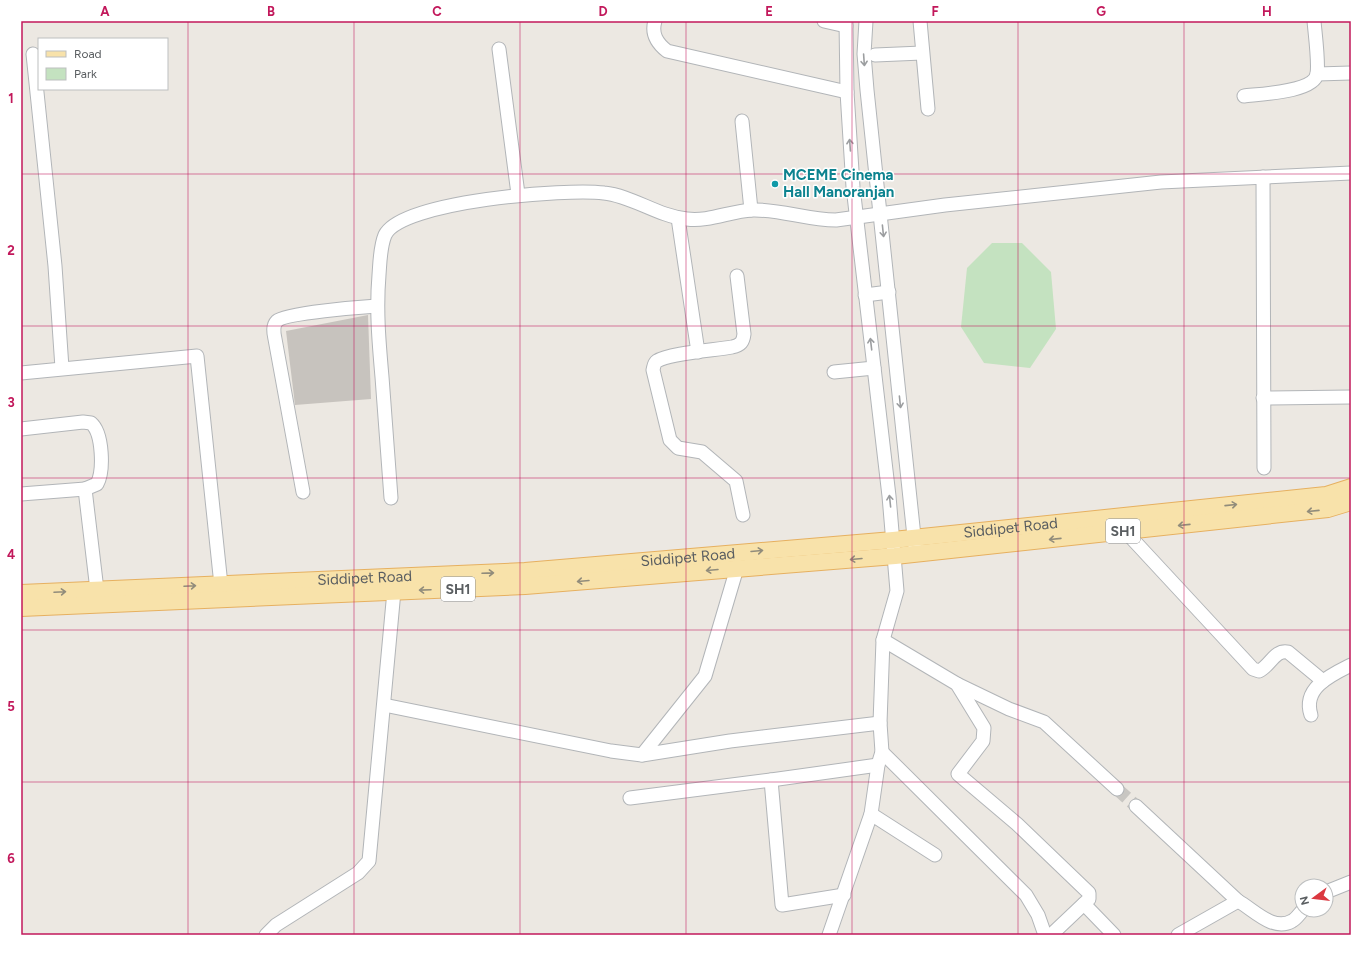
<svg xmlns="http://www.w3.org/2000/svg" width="1372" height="956" viewBox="0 0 1372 956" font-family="Figtree,sans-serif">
<rect width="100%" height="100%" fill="#ece8e2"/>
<path fill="#c4e2c0" d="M992,243h30l29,29 5,57 -26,39 -46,-5 -23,-36 6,-59z"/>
<path fill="#c7c3be" d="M368,315l3,84 -76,6 -9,-74z"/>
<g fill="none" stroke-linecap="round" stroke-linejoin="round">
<path stroke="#c8c6c2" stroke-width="13" stroke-dasharray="13 6" stroke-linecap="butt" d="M1117,789l19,17"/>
<defs>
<g id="minor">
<path d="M655,21c-4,13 2,22 12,30l180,41"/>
<path d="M824,21l22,5"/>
<path d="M866,21l-2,33 3,36 48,456"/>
<path d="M920,21l8,88"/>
<path d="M499,49l19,145"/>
<path d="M33,54l22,212 7,102"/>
<path d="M875,55l47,-2"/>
<path d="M1317,74l34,-1"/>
<path d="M1244,96c16,-2 70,-4 73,-22 2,-11 -2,-41 -3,-53"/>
<path d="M742,121l9,89"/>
<path d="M1263,177l1,291"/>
<path d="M678,218l20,134"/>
<path d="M737,276l7,58c-1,8 -3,11 -12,13 -16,3 -63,6 -75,14 -3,2 -3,5 -4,9l17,70 8,8 24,4 34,29 7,34"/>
<path d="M865,295l24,-3"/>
<path d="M834,372l40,-4"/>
<path d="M21,373l176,-17 24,229"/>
<path d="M1263,398l88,-1"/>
<path d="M21,429l62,-7 8,1c12,10 13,48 6,61l-12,5 12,101"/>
<path d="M303,492l-28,-153c-1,-5 -3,-13 2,-18 8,-8 85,-14 100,-15"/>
<path d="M21,494l64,-5"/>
<path d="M391,498c-3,-40 -6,-80 -9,-121 -3,-34 -6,-67 -3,-102 1,-13 1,-28 6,-40 16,-34 183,-47 219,-42 29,3 53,23 83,26 21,3 44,-8 65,-9 28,-1 55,10 84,10l109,-15 216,-23 190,-9"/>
<path d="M1125,531l128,138 6,2c11,-5 16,-22 29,-19l35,29"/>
<path d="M883,640l74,44 27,44 -1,13 -25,33 59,50 72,69v6l-38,36"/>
<path d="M957,684l52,25 35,13 73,67"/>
<path d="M384,705l227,46 31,4 63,-79 32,-108"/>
<path d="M1311,715c-9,-27 20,-40 40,-50"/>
<path d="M882,752l144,143 12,20 7,20"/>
<path d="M642,755l88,-14 150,-18"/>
<path d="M771,780l11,125 62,-10"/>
<path d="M630,798l141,-18 107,-15"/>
<path d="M1136,806l102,95"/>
<path d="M871,814l64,41"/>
<path d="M1326,892l25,-10"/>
<path d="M1084,904l30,31"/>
<path d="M266,935l10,-10 82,-52 11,-12 25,-270"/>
<path d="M829,935l42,-121 7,-49 4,-13 -2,-29 3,-83 14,-49 -8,-95 -36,-309 -6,-95 -1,-71"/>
<path d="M1178,935l60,-34c15,8 35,31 54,20 4,-2 8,-8 11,-11"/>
</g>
<g id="major">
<path id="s1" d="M21,593l504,-22 368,-31 433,-45 25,-8"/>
<path d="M21,608l504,-22 370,-30 433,-47 23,-7"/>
</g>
</defs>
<use href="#minor" stroke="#b2b5b8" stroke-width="15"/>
<use href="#major" stroke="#e6b060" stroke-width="18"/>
<use href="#minor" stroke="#fff" stroke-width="13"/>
<use href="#major" stroke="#f8e2aa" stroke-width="16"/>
</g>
<defs><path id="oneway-shaft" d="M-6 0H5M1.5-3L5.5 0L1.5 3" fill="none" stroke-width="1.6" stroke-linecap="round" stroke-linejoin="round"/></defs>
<g stroke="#9c9ea0">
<use href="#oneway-shaft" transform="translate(864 60) rotate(86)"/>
<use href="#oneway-shaft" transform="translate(850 145) rotate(-94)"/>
<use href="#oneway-shaft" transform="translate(883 231) rotate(84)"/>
<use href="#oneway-shaft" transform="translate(871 344) rotate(-97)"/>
<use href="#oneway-shaft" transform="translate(900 402) rotate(84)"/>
<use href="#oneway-shaft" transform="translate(890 501) rotate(-96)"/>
</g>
<g stroke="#918c7b">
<use href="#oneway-shaft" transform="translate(1231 505) rotate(-6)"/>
<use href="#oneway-shaft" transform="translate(1313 511) rotate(174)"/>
<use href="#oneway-shaft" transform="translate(1184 525) rotate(174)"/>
<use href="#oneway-shaft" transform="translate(1055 539) rotate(174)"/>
<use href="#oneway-shaft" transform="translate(757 551) rotate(-5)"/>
<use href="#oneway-shaft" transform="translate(856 559) rotate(175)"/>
<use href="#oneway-shaft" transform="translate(712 570) rotate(175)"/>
<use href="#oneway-shaft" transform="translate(488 573) rotate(-2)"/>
<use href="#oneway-shaft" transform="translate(583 581) rotate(175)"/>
<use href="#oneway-shaft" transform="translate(190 586) rotate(-3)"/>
<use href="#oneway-shaft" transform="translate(425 590) rotate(178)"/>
<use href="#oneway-shaft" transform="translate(60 592) rotate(-3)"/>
</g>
<path fill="none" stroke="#c2185b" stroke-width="1" stroke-opacity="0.55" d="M188,21v914M354,21v914M520,21v914M686,21v914M852,21v914M1018,21v914M1184,21v914M21,174h1330M21,326h1330M21,478h1330M21,630h1330M21,782h1330"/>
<circle fill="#0f9aa8" stroke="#fff" stroke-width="1.5" cx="775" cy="184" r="4"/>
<g text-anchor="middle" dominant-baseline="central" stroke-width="3" stroke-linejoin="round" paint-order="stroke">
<g fill="#fff" stroke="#8c8e90" stroke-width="1">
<rect x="1106" y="519" width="34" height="24" rx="3"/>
<rect x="441" y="577" width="34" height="24" rx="3"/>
</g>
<g font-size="14" font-weight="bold" fill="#5a5e61">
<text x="1123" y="531">SH1</text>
<text x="458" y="589">SH1</text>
</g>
<g font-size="15" font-weight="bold" fill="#0d838f" stroke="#fff" text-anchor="start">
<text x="783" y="175">MCEME Cinema<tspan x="783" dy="17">Hall Manoranjan</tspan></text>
</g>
<g font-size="15" fill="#5a5e61" stroke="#fff">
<text stroke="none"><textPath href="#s1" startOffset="992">Siddipet Road</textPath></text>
<text stroke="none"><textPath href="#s1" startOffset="668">Siddipet Road</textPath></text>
<text stroke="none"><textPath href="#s1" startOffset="344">Siddipet Road</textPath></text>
</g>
</g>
<rect width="1372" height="956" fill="none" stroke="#ffffff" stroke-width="44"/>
<rect x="38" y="38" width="130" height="52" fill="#ffffff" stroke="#bdbfc0"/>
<rect x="46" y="51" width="20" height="6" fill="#f8e2aa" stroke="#bdbfc0"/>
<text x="74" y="58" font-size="12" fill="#5a5e61">Road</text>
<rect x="46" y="68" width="20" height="12" fill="#c4e2c0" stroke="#bdbfc0"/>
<text x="74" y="78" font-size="12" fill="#5a5e61">Park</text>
<g transform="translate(1314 898) rotate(255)"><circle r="19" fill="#ffffff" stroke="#bdbfc0"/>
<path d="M0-3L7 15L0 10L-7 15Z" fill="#db3840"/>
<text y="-6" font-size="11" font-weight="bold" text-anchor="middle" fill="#5a5e61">N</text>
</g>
<rect x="22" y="22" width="1328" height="912" fill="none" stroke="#c2185b" stroke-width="1.5"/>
<g font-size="13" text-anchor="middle" font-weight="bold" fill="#c2185b">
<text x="105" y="16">A</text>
<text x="271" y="16">B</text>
<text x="437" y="16">C</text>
<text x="603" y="16">D</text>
<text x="769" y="16">E</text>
<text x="935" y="16">F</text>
<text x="1101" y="16">G</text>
<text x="1267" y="16">H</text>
<text x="11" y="103">1</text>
<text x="11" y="255">2</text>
<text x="11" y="407">3</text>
<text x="11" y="559">4</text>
<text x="11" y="711">5</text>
<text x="11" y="863">6</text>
</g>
</svg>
